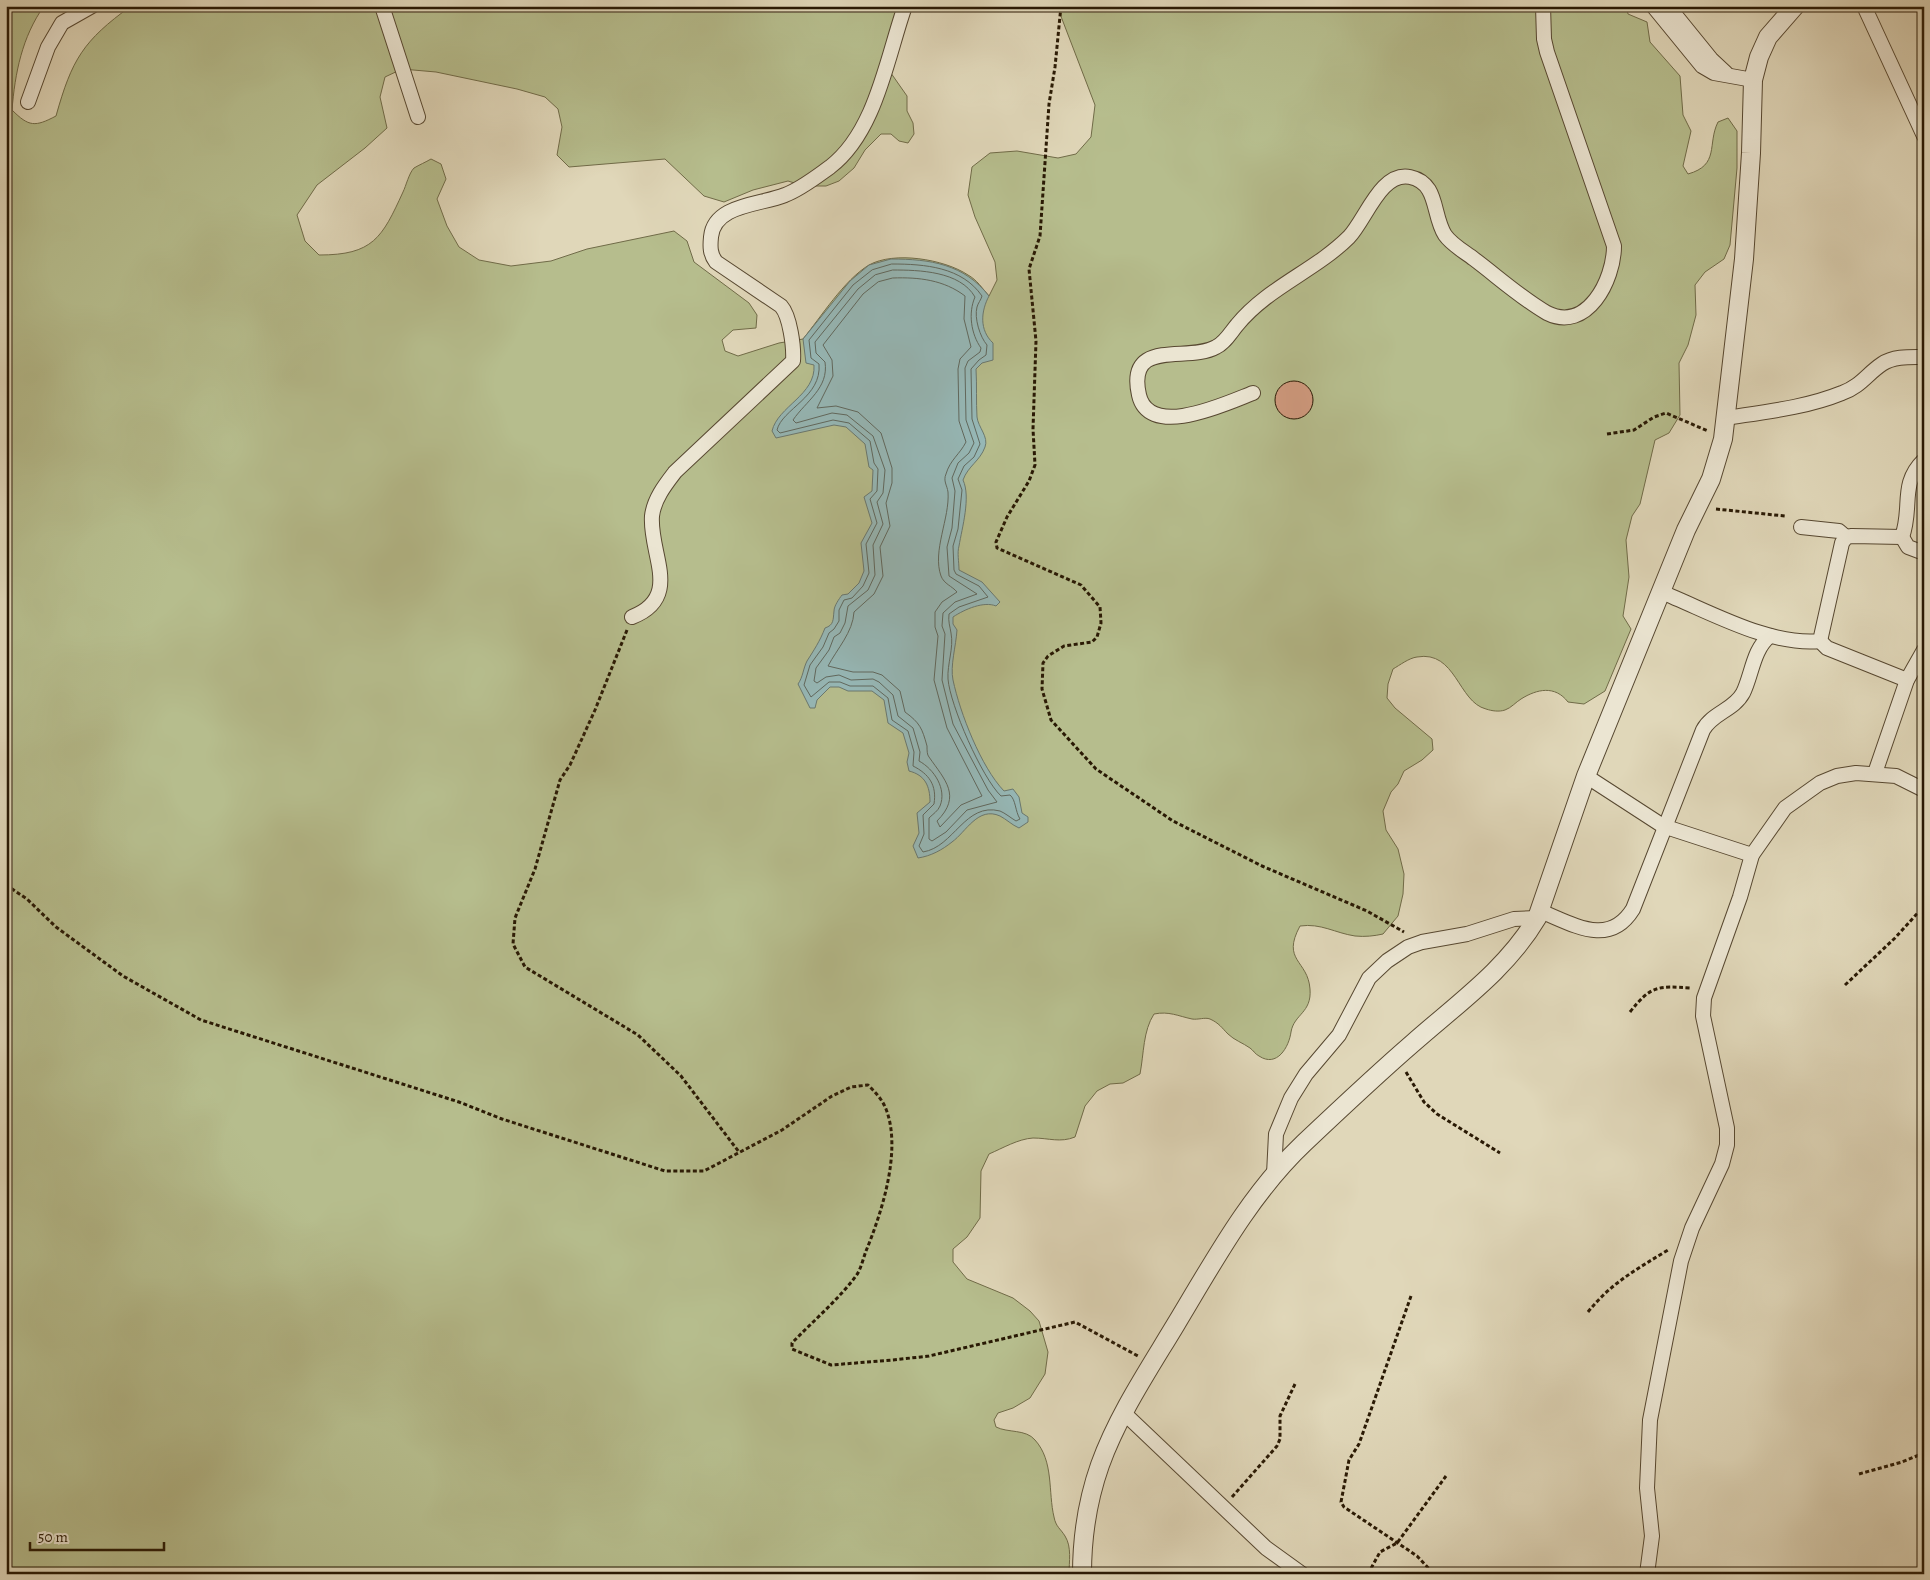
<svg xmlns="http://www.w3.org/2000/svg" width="1930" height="1580" viewBox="0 0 1930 1580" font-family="Alegreya,serif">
<rect width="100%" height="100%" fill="#e0d7b9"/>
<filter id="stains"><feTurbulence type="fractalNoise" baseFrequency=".004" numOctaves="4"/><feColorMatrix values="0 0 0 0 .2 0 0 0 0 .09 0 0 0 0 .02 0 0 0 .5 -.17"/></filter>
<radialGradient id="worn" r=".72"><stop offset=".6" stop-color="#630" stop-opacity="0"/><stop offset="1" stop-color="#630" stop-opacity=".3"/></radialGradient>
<path fill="#b6bd8d" stroke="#706b48" d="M6,6h38c-22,31 -29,67 -32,104 17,17 23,17 44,6 16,-57 27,-75 75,-110h769l-14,60 21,30v15l6,12 1,11 -6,9 -9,-2 -8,-7h-10l-16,16 -11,18 -15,13 -13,5h-22l-16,-5 -35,9 -29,12 -20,-6 -39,-37 -96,8 -12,-12 5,-28 -4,-18 -13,-12 -28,-8 -81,-17 -34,-3 -17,8 -5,20 7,31 -22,20 -48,37 -20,30 8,26 14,14c54,0 63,-17 84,-63 3,-6 6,-19 11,-24 5,-3 12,-6 17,-9l10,5 5,15 -9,20 10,27 12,21 20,13 32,6 40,-5 36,-12 87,-18 13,10 7,21 55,41 8,12 -1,13 -23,2 -11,10 3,11 13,5 41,-13 24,-4c18,-22 41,-59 66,-74 25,-14 75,-6 99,10 9,5 14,13 21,21l8,-16 -2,-18 -20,-45 -7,-22 4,-28 18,-14 27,-2 41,7 18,-4 15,-17 4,-32 -38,-99h569l2,8 19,8 3,20 30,34 3,39 8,16 -8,35 5,8c32,-9 19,-30 30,-52l10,-4 9,13v37l-7,77 -6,14 -19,13 -10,13 1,30 -8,30 -9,18 1,52 -11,18 -14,7 -15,64 -8,12 -6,24 3,37 -6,39 8,13 -26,62 -21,13 -16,-2c-13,-17 -31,-13 -47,-3 -5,3 -10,9 -16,11 -6,2 -13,1 -19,-1 -28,-7 -30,-59 -69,-52 -8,1 -17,8 -24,12l-5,15 -1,14 8,10 37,31 1,11 -11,10 -18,11 -6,13 -7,8 -8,19 3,19 12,19 6,25 -1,20 -5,22 -15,18c-9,2 -18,3 -28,2 -20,-3 -34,-13 -55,-10 -19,35 8,34 10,63 2,24 -16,25 -19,43 -2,15 -14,36 -32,24 -4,-2 -6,-6 -9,-8 -7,-5 -16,-8 -22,-14 -6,-6 -9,-11 -18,-15 -5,-2 -12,1 -18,0 -14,-3 -23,-8 -38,-5 -11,17 -10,39 -14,60l-17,9 -13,1 -13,7 -12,15 -10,31c-15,6 -26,1 -42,1 -15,1 -30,10 -44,16l-8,17 -1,47 -13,19 -14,12v13l14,17 46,19 17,13 9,10 9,31 -3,22 -15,24 -17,10 -15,5 -4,7 2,7c12,6 30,2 39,13 19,21 13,52 19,77 2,10 6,11 11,19 7,11 4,26 4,38h-1063z"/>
<path fill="#96b8b7" stroke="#6a786f" d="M891,259c39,0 73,5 98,37 -8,15 -10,34 4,47v17l-11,3 -6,6c1,16 0,33 1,48 1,10 12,20 8,30 -5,14 -17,19 -22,33 8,17 -1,48 -4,66 -2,7 0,16 0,24l23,12 18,20 -4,4c-12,-5 -31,3 -43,11v7l4,6c-1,16 -7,36 -4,50 7,33 28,87 51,111l9,-2 6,8 3,16 6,4v5l-9,6c-7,-3 -13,-9 -19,-12 -22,-10 -34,16 -48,26 -10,8 -21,14 -34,16l-5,-12 6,-13 -2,-20 13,-11c0,-16 -5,-27 -21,-31l-2,-9 2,-9 -6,-20 -15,-10 -4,-23 -12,-9h-24l-9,-4h-9l-13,13 -2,8h-5l-12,-24c5,-7 5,-15 9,-23 7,-11 13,-20 18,-33 9,-3 8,-8 9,-17 0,-5 5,-12 8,-16l6,-1 11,-11 5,-12 -3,-28 11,-20 -8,-26 8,-6 1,-21 -4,-3 -4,-23 -19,-17 -12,-2 -58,13 -4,-7c6,-25 44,-36 42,-66l-8,-2 -3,-24 47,-58 19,-16z"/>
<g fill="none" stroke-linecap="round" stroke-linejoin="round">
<g stroke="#60685e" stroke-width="1">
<path d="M892,264c33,0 70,3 90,32 -1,4 -4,7 -5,11 -3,11 3,30 10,38l-1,10 -7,5 -8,9 1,50 8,25 -6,13 -10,9 -6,13 4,11 -4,39 -5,17 1,24 2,4 23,12 9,11 -29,10 -10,7c-1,8 1,12 2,19 3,15 -4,31 -3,46 2,26 34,99 53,117l9,-1c6,5 5,16 10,24l-4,2c-5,-3 -11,-8 -16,-10 -35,-9 -46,36 -77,41l-4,-6 5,-12 -1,-19 11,-11c3,-19 -5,-30 -21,-38l1,-14 -6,-21 -16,-11 -4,-22 -15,-12h-23l-10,-4h-11l-18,15 -7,-12 6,-20 13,-18 6,-14 5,-4 5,-8v-11l5,-10 8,-2 11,-12 6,-13 -3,-29 11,-21 -7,-24 7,-8 1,-22 -4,-6 -4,-22 -21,-18 -16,-3 -53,13 -3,-3c5,-21 45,-33 42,-66l-8,-6 -2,-18 44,-55 19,-15z"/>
<path d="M893,270c26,0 67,1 82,27 -7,16 -4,37 6,51l-1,4 -12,9 -3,7 1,52 8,23 -5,10 -11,10 -6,15 3,13 -3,37 -5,19 2,29 28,18 -22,8 -12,11 -1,13 3,8 -3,46 11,44 35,66 9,12 -30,8 -21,22 -14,9 -3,-2v-21c4,-4 9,-7 11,-12 7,-17 -6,-37 -21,-45l1,-9 -7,-24 -15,-12 -5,-21 -14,-13 -6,-3 -22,1 -12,-5 -13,2 -9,6 -3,-2 2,-13 13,-18 5,-13 6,-4 5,-10 3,-17 20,-16 7,-15 -2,-30 10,-21 -6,-22 6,-9 2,-23 -12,-34 -26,-21 -15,-2 -36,10 -3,-3c13,-19 36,-32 32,-58l-9,-9 -1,-11 43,-53 17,-14z"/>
<path d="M893,278c26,-1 51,2 72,18l-1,23 7,28 -11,12 -2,10 1,52 7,21c-6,12 -16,18 -20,32 -3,7 1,11 2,18 2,26 -16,59 -7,84 3,8 11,10 16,16l-15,10 -7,10v15l3,9 -4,44 13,48 35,68 -21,9 -21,22 -3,-6c25,-25 8,-41 -8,-64 -2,-2 -2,-7 -2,-11 -5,-18 -7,-23 -22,-34l-5,-21 -18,-16 -9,-3h-20l-25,-6c9,-17 25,-34 26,-54l20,-18 9,-18 -3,-29 10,-21 -4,-23 6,-20v-15l-11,-35 -23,-21 -22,-6 -19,2 16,-32 -1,-16 -9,-15 40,-51 15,-12z"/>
</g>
</g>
<circle fill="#d19b80" stroke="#291904" cx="1294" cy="400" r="19"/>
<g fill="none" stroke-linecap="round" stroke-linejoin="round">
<defs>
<g id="minor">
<path d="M382,6l36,111"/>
<path d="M1653,6l49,60 12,7 39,7"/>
<path d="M1668,6l43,53 15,14"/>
<path d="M1864,6l60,130"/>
<path d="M28,102l20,-55 14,-24 30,-17"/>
<path d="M1253,393c-26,10 -104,47 -114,2 -13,-58 49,-32 77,-48 9,-4 15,-15 21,-22 31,-38 78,-54 112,-88 17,-18 32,-66 61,-60 29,6 22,38 35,58 7,10 20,17 29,24 24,18 47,39 73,54 40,20 67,-33 67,-67l-67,-194 -3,-13 -1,-33"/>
<path d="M1725,418c39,-6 80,-10 117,-25 19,-7 25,-19 40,-29 12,-8 28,-7 42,-7"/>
<path d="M1801,527l38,4 7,6"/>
<path d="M1902,537l6,10 16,6"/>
<path d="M1661,592c48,19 107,54 159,49l22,-98 4,-6 6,-1 50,1c11,-30 -3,-53 22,-77"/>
<path d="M632,617c51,-20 17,-63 20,-101 2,-17 13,-31 23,-44l118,-111c1,-14 -3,-45 -12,-55l-65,-44c-6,-8 -6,-15 -5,-25 3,-33 50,-32 74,-42 16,-6 31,-18 45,-28 46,-35 57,-110 75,-161"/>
<path d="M1820,641l7,7 80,32"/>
<path d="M1875,773l32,-93 17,-30"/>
<path d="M1586,776l77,50 89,29"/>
<path d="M1540,911c33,13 69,37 93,-2l70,-179c9,-17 31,-20 40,-37 9,-18 10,-44 27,-57"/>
<path d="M1274,1174l2,-40 15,-36 15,-24 33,-39 30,-57 18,-17 21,-14 14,-5 45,-8 47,-15 23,-1"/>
<path d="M1124,1413l142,135 36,26"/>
<path d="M1647,1574l5,-38 -5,-48 3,-68 31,-159 11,-33 30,-64 5,-19v-17l-24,-112 1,-18 36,-101 12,-42 33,-47 35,-25 17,-7 19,-3 40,3 28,14"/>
</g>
<path id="tertiary" d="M1082,1574c0,-37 6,-75 18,-109 18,-50 49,-96 76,-141 38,-63 74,-130 128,-181 36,-34 72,-68 109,-100 44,-39 94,-74 124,-125l49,-142 100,-246 25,-51 12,-40 21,-180 7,-106 2,-73 6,-23 9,-20 27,-31"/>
</defs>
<use href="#minor" stroke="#574831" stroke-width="16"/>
<use href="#tertiary" stroke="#574831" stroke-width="20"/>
<g stroke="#291904" stroke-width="3" stroke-dasharray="4 2.5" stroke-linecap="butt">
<path d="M1061,6l-6,61 -6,37 -9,132 -11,33 7,72 -3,88 2,36 -6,16 -22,36 -11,25 1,6 84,37 19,22 1,16 -4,14 -5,5 -28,4 -16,10 -5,7 -1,26 9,31 45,49 77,52 89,45 105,45 37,21"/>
<path d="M1607,434l27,-4 20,-13 12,-4 42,18"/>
<path d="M1716,509l69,7"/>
<path d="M627,630l-32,80 -25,55 -10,15 -25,89 -20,49 -2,26 12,23 113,68 43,41 58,76"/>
<path d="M6,885l21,14 29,28 67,49 78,44 258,82 43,17 163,52h39l78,-41 50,-34 19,-9 17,-2c7,7 14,14 18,24 16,41 -4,103 -20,142 -3,8 -5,18 -10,25 -18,24 -43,45 -64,67v6l39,16 62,-5 36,-4 146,-34 63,34"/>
<path d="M1845,985l50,-47 29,-32"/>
<path d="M1630,1012c21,-27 28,-26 61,-24"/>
<path d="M1406,1072l18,30 13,12 63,39"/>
<path d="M1411,1296l-52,148 -10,16 -8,42 3,5 73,49 17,18"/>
<path d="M1588,1312c23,-29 49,-43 80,-62"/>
<path d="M1859,1474l43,-12 22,-9"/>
<path d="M1232,1497l45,-51 3,-7v-23l15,-32"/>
<path d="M1368,1574l12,-22 17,-9 49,-67"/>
</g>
<use href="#minor" stroke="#ebe5d2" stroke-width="14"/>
<use href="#tertiary" stroke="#ebe5d2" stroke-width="18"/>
</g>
<rect width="1930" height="1580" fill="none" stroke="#e0d7b9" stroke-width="25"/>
<rect x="8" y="8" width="1915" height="1565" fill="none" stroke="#291904" stroke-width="2.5"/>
<rect x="12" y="12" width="1905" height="1555" fill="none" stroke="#291904"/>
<path d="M30 1542v8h134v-8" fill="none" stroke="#291904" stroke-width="2.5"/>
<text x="38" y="1542" font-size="15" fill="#291904" stroke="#ebe5d2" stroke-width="4" paint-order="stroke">50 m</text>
<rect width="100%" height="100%" filter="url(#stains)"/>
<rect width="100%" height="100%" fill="url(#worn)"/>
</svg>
